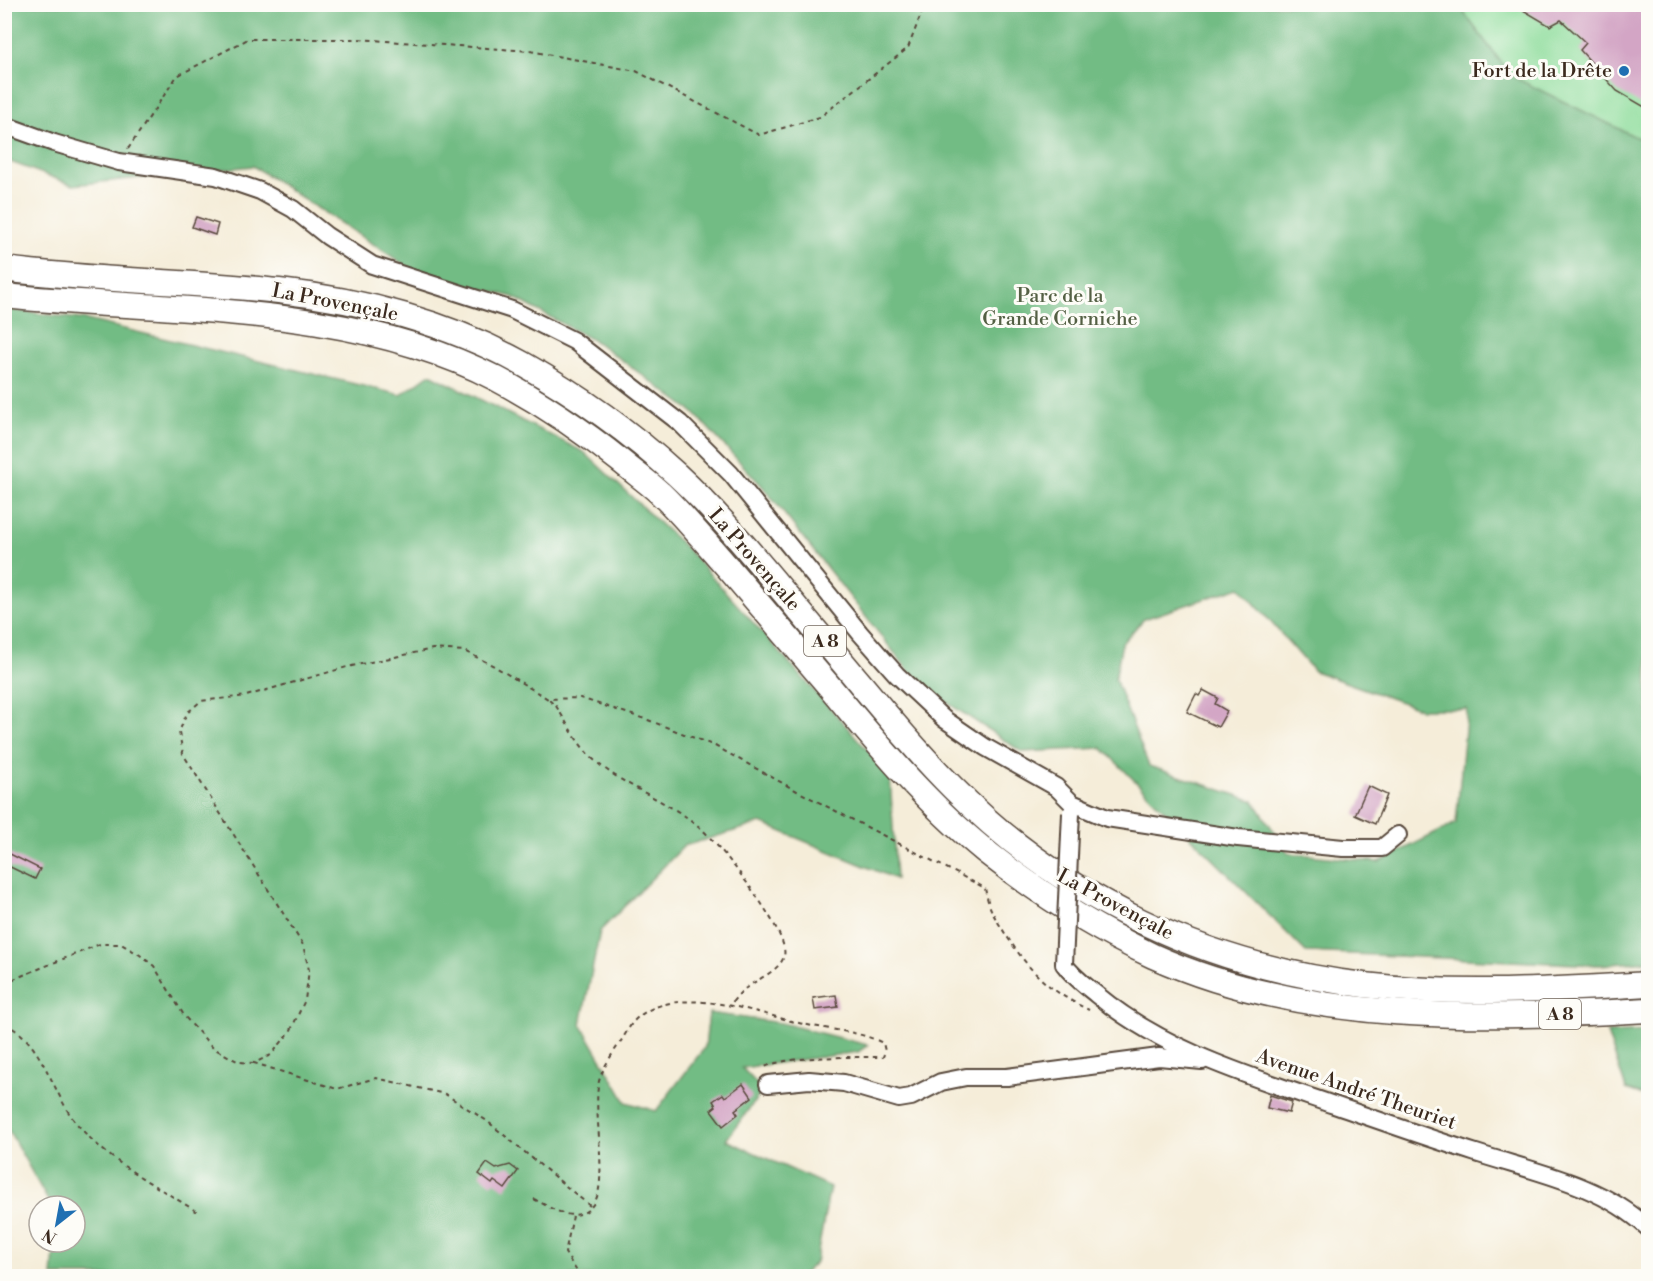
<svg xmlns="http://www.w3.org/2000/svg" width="1653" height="1281" viewBox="0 0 1653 1281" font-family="'Libre Bodoni',serif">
<rect width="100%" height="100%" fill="#fdfcf7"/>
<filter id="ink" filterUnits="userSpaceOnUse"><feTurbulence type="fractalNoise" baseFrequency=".0167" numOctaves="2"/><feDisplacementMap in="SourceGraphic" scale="12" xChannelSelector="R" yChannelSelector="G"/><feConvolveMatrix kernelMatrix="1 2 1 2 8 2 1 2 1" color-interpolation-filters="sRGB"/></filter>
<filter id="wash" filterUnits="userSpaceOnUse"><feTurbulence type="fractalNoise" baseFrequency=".008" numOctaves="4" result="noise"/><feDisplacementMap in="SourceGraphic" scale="24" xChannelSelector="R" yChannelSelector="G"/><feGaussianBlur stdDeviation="1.35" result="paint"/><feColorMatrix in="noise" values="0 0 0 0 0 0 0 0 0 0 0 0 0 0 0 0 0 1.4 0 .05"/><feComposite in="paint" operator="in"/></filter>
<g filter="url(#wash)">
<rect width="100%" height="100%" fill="#f5edd9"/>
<path fill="#8edd9c" stroke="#64845d" stroke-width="1.5" d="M1458,5h190v138l-137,-67z"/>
<g fill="#72bc84" stroke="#567351" stroke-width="1.5" fill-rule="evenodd">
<path d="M4,5h1454l53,71 137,67v818l-49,4 -293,-13 -204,-204 -80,4 -103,-68 -156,-197 -70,-75 -95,-69 -85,-46 -99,-26 -161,-105 -180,19 -68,-25zM1240,587l74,84 107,38h46l-11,114 -77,39 -91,-9 -34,-52 -105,-35 -34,-87 7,-36 22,-24z"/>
<path d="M4,309l83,11 314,75 29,-21 154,78 104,98 202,225 6,104 -135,-56 -77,23 -84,85 -19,93 45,78 30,9 49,-64 4,-34 72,10 87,22 -10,7 -116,16 21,22 -37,50 104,47 -14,75 -15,14h-749l3,-34h20v-36h-24l-47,-84z"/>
<path d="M1648,1031v66l-22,-8 -19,-56z"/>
</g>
<g id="blocks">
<g fill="#d3a5c5">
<path d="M1513,4h135v105l-31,-18 -37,-41 6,-7 -25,-23 -11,6z"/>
<path d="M196,217l22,7 -3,11 -23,-8z"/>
<path d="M1203,690l15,8 -3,6 12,7 -9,16 -31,-15 9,-18 3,2z"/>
<path d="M1368,786l19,9 -12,29 -20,-9z"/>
<path d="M4,851l36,18 -5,10 -31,-15z"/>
<path d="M836,995l2,12 -23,3 -2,-12z"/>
<path d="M743,1084l9,13 -17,13 3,4 -15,12 -12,-16 5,-4 -3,-5 10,-7 2,3z"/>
<path d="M1270,1095l22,7 -3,11 -22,-5z"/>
<path d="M487,1163l9,6 14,-4 8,6 -13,18 -11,-8 -2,3 -13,-10z"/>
</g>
</g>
</g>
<g filter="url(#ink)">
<use href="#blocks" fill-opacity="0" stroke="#57473a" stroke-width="1.5"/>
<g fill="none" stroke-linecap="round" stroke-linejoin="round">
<defs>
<g id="minor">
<path d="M4,125l50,18 65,19 97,14 44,15 33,18 34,27 45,29 140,45 62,31 106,82 51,51 129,159 37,42 47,44 41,28 71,40 16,16 35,15 131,20 105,10h39l16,-13"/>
<path d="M1064,964c9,13 21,21 33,31 67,56 155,82 237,110 47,16 94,33 142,48 59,19 125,31 172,75"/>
<path d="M768,1084l41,-4 35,3 55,16 12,-2 30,-15 25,-5h41l152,-20 43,4"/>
</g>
<g id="highway">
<path d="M4,269c92,12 184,12 275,22 83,9 170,32 244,73 55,31 107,68 154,111 55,51 102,113 151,170 41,48 80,98 125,143 110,111 256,179 411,197 94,11 190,5 284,-1"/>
<path d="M4,296c164,17 342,5 493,83 45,24 86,52 126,84 12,10 25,19 37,30 25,24 47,51 70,77 33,39 66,77 99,116 48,58 97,117 156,165 52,41 108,77 168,105 153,69 332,63 495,54"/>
</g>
</defs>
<use href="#minor" stroke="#57473a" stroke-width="20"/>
<use href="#highway" stroke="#57473a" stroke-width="27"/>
<g stroke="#57473a" stroke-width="2" stroke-dasharray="4.5 4.5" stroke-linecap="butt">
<path d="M128,149l49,-73 71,-37h110l172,12 106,20 123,64 61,-18 88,-69 17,-44"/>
<path d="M549,700l7,6c11,17 22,39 37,53 31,28 72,40 104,66 20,16 94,108 87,131 -4,15 -27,23 -38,32 -6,4 -11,11 -16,17"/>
<path d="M4,983l96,-39h21l19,11 14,11 31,51 28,31 26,14 15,1"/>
<path d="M4,1025c33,8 49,65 67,91 32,44 83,68 128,97"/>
<path d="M534,1199c19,10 44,28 60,4 15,-23 -2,-91 5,-122 4,-14 14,-28 22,-40 4,-6 8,-14 12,-19 38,-41 121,-10 166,1 27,7 58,7 84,20l2,8 -2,6c-26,0 -104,-2 -121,12"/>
<path d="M590,1206l-103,-85 -42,-27 -69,-16 -39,11 -83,-26 17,-8 19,-23 15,-32 4,-30 -6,-25 -120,-191 -4,-22 8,-19 14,-12 45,-5 101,-29 86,-18 31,2 30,15 54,33 32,-1 68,22 67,26 82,45 188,97c4,23 10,29 21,47 25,38 42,55 83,75"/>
<path d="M573,1216l-8,37 15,23"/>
</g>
<use href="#minor" stroke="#fff" stroke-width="16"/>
<use href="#highway" stroke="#fff" stroke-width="24"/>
<defs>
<path id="minor-bridge" d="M1064,964l7,-151"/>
</defs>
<use href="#minor-bridge" stroke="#57473a" stroke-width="20" stroke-linecap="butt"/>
<use href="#minor-bridge" stroke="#fff" stroke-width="16"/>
</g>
</g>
<circle fill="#1f6fb2" stroke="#fdfcf7" stroke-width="2" cx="1624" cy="71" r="6"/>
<g text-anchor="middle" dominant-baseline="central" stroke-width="6" stroke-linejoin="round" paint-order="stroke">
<g fill="#fdfcf7" stroke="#75695f" stroke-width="1.5">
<rect x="804" y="626" width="42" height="30" rx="4.5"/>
<rect x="1539" y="999" width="42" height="30" rx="4.5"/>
</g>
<g font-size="18" font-weight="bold" fill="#3b2a1e">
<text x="825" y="641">A 8</text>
<text x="1560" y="1014">A 8</text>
</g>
<g font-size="20" fill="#3b2a1e" stroke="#fdfcf7" text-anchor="end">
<text x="1612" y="71">Fort de la Drête</text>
</g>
<g font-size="20" fill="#546044" stroke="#fdfcf7">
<text x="1060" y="296">Parc de la<tspan x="1060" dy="23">Grande Corniche</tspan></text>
</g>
<g font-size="20" fill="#3b2a1e" stroke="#fdfcf7">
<text transform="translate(335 303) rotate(11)">La Provençale</text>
<text transform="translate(754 560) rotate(49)">La Provençale</text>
<text transform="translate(1115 905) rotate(28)">La Provençale</text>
<text transform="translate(1356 1090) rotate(19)">Avenue André Theuriet</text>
</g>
</g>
<rect width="1653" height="1281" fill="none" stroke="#fdfcf7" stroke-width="24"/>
<g transform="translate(57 1224) rotate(211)"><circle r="28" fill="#fdfcf7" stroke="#afa8a0" stroke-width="1.5"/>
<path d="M0-4.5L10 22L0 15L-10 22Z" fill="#1f6fb2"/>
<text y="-9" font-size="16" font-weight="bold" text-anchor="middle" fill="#3b2a1e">N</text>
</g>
</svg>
